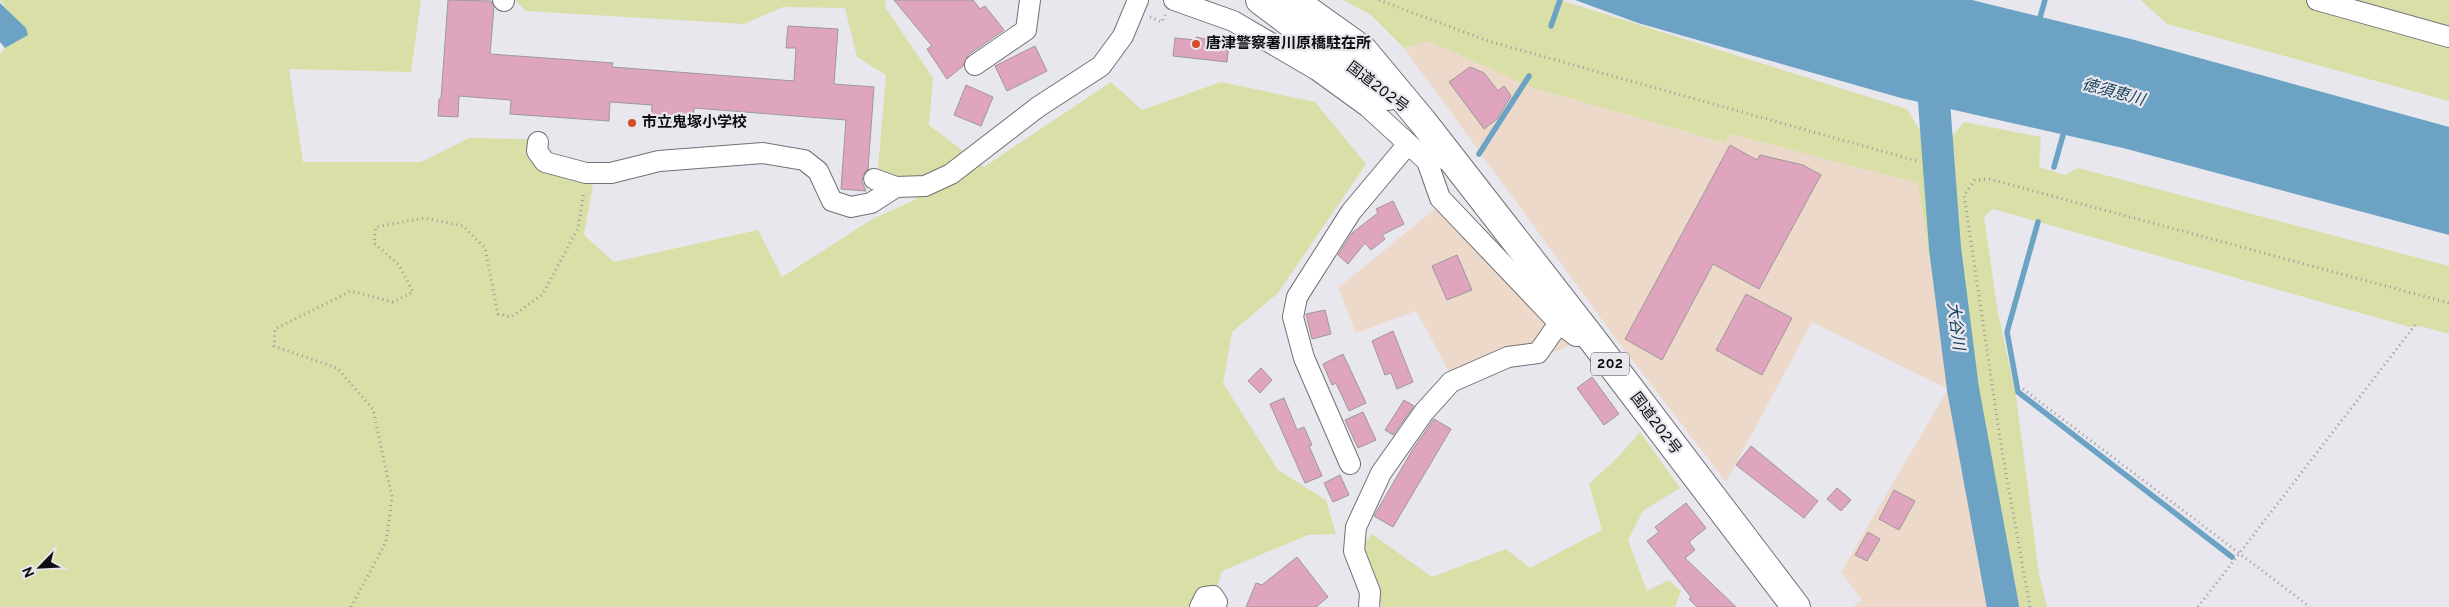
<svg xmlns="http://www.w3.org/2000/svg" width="2449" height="607" viewBox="0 0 2449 607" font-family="Overpass,'Noto Sans JP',sans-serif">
<rect width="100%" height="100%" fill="#e7e7ed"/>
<g fill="#edd9ca">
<path d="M1429,41l101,46 194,56 6,-9 188,49 31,206 40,218h-136l9,-7 -21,-28 107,-183 -136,-67 -86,160 -110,-143 -212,-291z"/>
<path d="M1436,208l139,135 -38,17 -26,2 -54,24 -41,-75 -60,22 -18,-45z"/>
</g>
<g fill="#dadfa8">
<path d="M0,0h421l-10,72 -122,-3 14,93h118l48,-24 59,1 6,27 59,19 -9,50 30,27 144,-32 24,47 89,-57 46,-21 -39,-30 8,-94 -29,-18 -12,-49 -62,-1 -39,17 -218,-13 -11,-11h371l-1,7 48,71 -4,47 55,42 127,-85 31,28 79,-28 94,20 51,62 -88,129 -46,39 -9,51 55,87 48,30 10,34 -28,1 -86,36 -11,36h-1211v-553l5,-6 22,-13z"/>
<path d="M1343,0h217l347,109 15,25 27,255 -31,-206 -188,-49 -5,9 -195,-56 -101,-46 -25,7 -33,-33z"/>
<path d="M2141,0h308v101l-282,-77z"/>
<path d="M1964,122l77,15 -2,30 26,8 13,-7 371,98v68l-29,-8 -10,1 -417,-118 -9,8 14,96 18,83 23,178 8,33h-35l-40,-221 -26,-243z"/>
<path d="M1640,432l40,56 -37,23 -15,29 19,51 22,-11 12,11 -6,16h-293l-19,-61 9,-12 60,43 74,-28 24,19 72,-38 -13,-46 29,-27z"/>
</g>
<g fill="#6ca3c5">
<path d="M1575,0h397l159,39 318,88v108l-326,-87 -222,-50 -263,-75z"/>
<path d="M0,3l26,25 2,7 -23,13 -5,-6z"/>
</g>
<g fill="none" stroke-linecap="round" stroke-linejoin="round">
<g stroke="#6ca3c5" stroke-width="5.5">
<path d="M2039,21l6,-21"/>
<path d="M1551,26l9,-26"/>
<path d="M1479,154l50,-78"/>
<path d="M2054,167l11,-39"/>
<path d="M2038,222l-31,110 11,60 214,165"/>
</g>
<path stroke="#6ca3c5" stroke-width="32" d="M1931,62l14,186 18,141 40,218"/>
</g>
<g fill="#dfa5be" stroke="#9e9799">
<path d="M448,0l43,1 3,6 -4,47 123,9 -1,4 182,14 2,-33h-10l2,-22 50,3 -4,55 40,3 -6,82 -5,6 -1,6 4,10 -25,-2 5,-69 -152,-12 -1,16 -42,-3 1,-16 -42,-3 -1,19 -99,-7 1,-14 -52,-4 -1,21 -20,-1 1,-17h2z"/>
<path d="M894,0h79l7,9 5,-3 19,24 -36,25 -5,11 -16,13 -20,-30 5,-3z"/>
<path d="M1196,37l33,7 -2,18 -54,-6 2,-18 21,2z"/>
<path d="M1035,46l12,25 -40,20 -12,-25z"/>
<path d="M1470,67l14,6 14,18 6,-5 7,10 -14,23 -13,10 -35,-47z"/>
<path d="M966,85l27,12 -12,29 -27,-11z"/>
<path d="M1730,145l27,15 3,-5 43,10 18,10 -62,114 -46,-25 -51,96 -37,-21z"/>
<path d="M1393,201l11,23 -22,11 3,4 -14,11 -6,-7 -17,21 -10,-9 14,-22 26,-20 -2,-4z"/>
<path d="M1457,255l15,35 -25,10 -15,-34z"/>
<path d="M1746,294l46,24 -30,57 -46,-25z"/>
<path d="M1325,310l6,24 -19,5 -6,-25z"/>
<path d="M1393,331l20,51 -16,7 -6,-16 -6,2 -13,-34z"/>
<path d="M1343,354l23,49 -17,8 -13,-28 -4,2 -9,-21z"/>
<path d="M1261,368l11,12 -12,13 -12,-12z"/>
<path d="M1592,377l27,37 -15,11 -27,-37z"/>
<path d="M1284,398l13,32 7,-3 8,18 -3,1 13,30 -17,7 -35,-79z"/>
<path d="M1404,400l10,6 -21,29 -8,-5z"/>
<path d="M1363,412l13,28 -18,8 -13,-28z"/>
<path d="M1434,419l17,10 -58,98 -19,-11 39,-67z"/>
<path d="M1751,446l67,55 -14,17 -68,-53z"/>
<path d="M1340,475l9,20 -16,7 -9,-19z"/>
<path d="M1837,488l14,12 -10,11 -14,-12z"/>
<path d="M1894,490l21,11 -16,29 -20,-11z"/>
<path d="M1686,503l20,25 -17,14 6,8 -10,8 51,49h-39l-8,-8 2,-2 -44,-56 12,-9 -4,-5z"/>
<path d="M1868,532l12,7 -13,22 -12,-6z"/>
<path d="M1297,557l31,40 -12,10h-70l10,-24 6,2z"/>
</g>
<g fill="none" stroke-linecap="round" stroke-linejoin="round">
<defs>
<g id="minor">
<path d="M503,0l1,1"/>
<path d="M1174,0l59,21 84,49 51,37 59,54 23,-4"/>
<path d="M2317,0l132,37"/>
<path d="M975,65l51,-35 4,-30"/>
<path d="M538,142l-1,9 8,11 41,11h25l48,-12 104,-8 41,7 14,11 14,30 19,6 20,-4 25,-16 29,-1 26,-12 87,-67 63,-41 22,-30 15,-36"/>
<path d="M1427,161l13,37 119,125"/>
<path d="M874,179l22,8"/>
<path d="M1350,464l-46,-106 -11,-41 4,-20 54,-85 57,-68"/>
<path d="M1200,607l5,-10 8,-1 4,6 -2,5"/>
<path d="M1369,607l1,-15 -16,-41 2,-24 25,-54 43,-61 27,-30 57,-25 30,-4 21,-30 17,13 13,-1"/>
</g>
<g id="highway">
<path d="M1260,0l128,96"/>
<path d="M1293,0l70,50 60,72 166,213 207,272"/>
</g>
</defs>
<use href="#minor" stroke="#707076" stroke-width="22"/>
<use href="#highway" stroke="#707076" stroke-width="30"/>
<g stroke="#9a9a9e" stroke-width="3" stroke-dasharray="1 4" stroke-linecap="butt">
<path d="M1379,0l109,41 429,120"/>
<path d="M1150,17l12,5 3,-7"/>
<path d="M2023,389l287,218"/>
<path d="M351,607l35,-65 6,-44 -19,-89 -36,-41 -63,-22 1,-17 76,-38 42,11 20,-10 -14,-27 -25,-22 2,-16 48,-9 39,8 22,22 13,66 13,3 32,-23 35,-66 6,-37"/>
<path d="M2030,607l-28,-156 -38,-256 11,-15 14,-1 460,124"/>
<path d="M2198,607l218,-283"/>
</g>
<use href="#minor" stroke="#fff" stroke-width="20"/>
<use href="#highway" stroke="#fff" stroke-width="28"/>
</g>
<g fill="#d54c26" stroke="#e7e7ed" stroke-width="2">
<circle cx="1196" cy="44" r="5"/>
<circle cx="632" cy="123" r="5"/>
</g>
<g text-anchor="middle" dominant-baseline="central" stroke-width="4.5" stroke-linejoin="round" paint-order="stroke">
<rect fill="#e7e7ed" stroke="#4f4f52" stroke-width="1" x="1591" y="352.5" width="38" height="23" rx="4"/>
<g font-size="14" font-weight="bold" fill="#0e0e10">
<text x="1610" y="364">202</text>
</g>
<g font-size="15" font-weight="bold" fill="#0e0e10" stroke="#e7e7ed" text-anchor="start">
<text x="1206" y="44">唐津警察署川原橋駐在所</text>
<text x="642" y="123">市立鬼塚小学校</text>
</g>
<g font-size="15" fill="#0e0e10" stroke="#e7e7ed">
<text transform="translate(1377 88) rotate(37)">国道202号</text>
<text transform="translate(1655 424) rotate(53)">国道202号</text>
</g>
<g font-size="16" font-style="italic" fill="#103d56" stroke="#e7e7ed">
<text transform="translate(2113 93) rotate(15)">徳須恵川</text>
<text transform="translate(1955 326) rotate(83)">大谷川</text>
</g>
</g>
<g transform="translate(40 567) rotate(246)" stroke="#e7e7ed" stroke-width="4" paint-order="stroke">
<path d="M0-4L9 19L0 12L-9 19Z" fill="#0e0e10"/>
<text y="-8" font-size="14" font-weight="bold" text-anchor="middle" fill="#0e0e10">N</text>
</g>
</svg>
